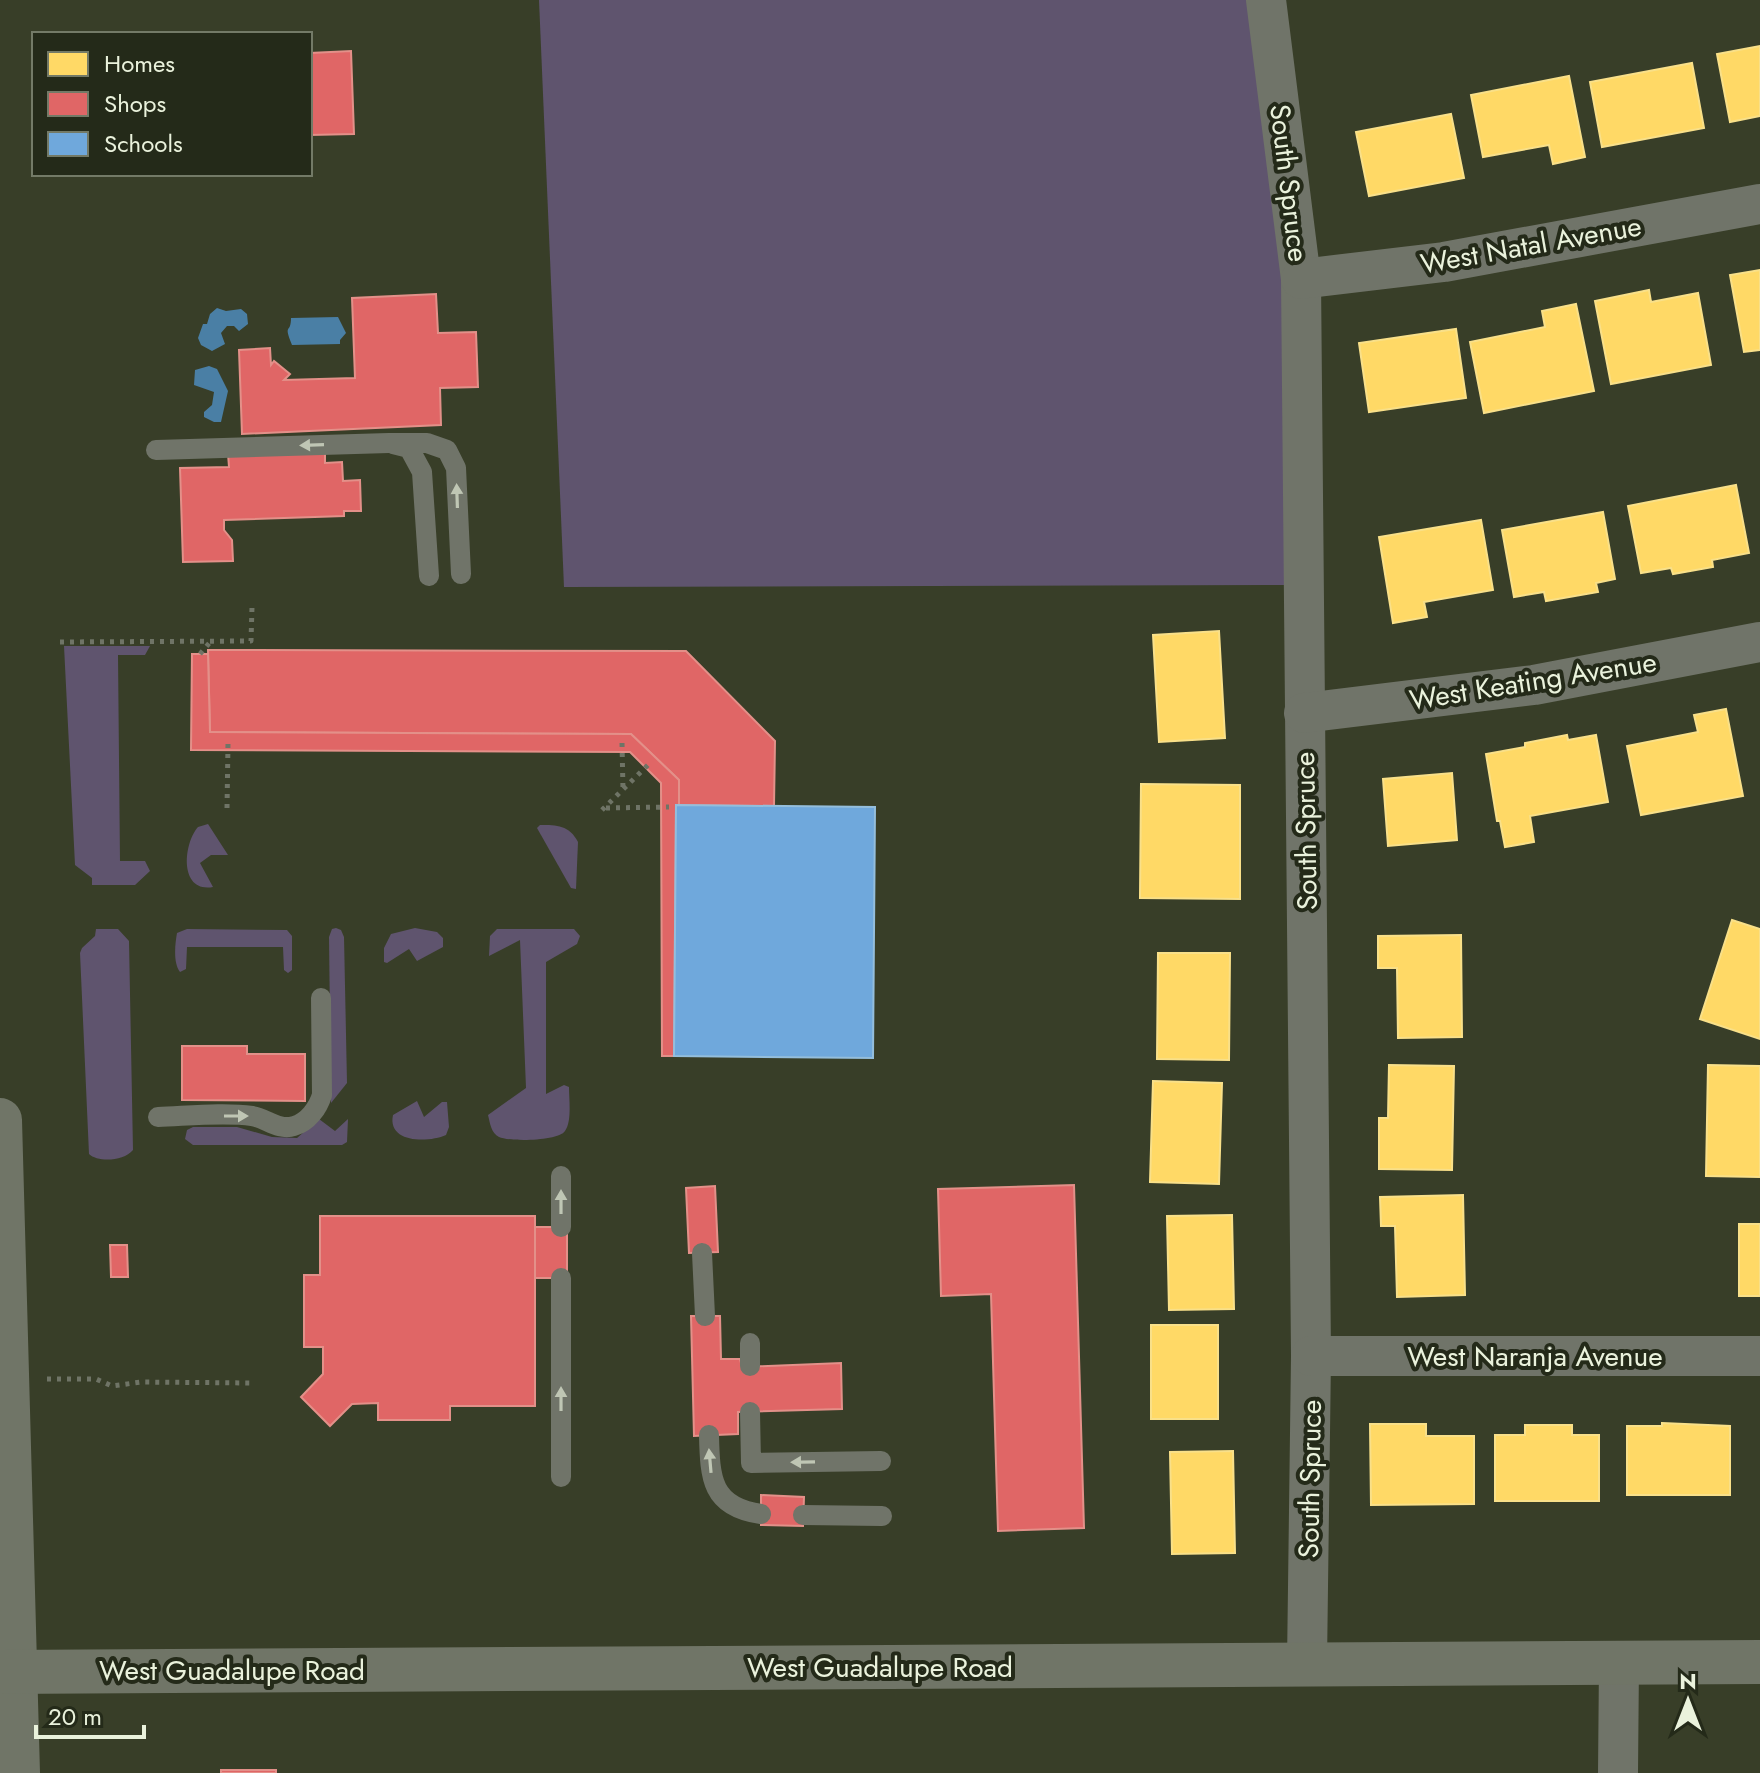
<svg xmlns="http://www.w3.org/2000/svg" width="1760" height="1773" viewBox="0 0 1760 1773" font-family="Jost,sans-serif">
<rect width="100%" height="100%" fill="#383e28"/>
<g fill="#5f546e">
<path d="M539,0h727l37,585 -739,2z"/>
<path d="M64,646h86l-5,9h-27l2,206h25l5,10 -15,14h-43v-7l-17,-13z"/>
<path d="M208,824l20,31h-17l-11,8 13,24c-34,6 -30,-43 -15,-60z"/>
<path d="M540,825c17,0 29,0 38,17l-2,47 -5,-1 -34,-60z"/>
<path d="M336,928l5,2 3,7 3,146 -16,20 -2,-166 3,-8z"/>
<path d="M415,928l22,4 6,6v9l-26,14 -8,-12 -22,14 -3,-1v-14l7,-14z"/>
<path d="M96,929h22l11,12 4,209c-10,12 -36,12 -44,4l-9,-201 2,-5 13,-12z"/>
<path d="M187,929l100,1 5,6v34l-4,3 -4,-3 -1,-23h-96l-1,22 -6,3c-7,-9 -5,-28 -3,-39z"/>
<path d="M497,929h77l6,7 -3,8 -31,18v132l18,-9 5,2c0,13 3,34 -4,44 -6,10 -55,11 -66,6 -8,-4 -9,-14 -11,-22l38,-27 -6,-148 -31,16 1,-20z"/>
<path d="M417,1101l7,16 18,-15h5l2,25 -3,8c-18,8 -59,8 -53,-20z"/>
<path d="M319,1119l16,12 13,-12 -1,23 -5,3h-149l-8,-6 2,-9 6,-3h44l35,10 25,1z"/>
</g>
<g fill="#4a7fa5">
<path d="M217,308l9,3 15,-2 6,5 1,10 -9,7 -5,-5h-7l-6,7 4,11 -13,7 -11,-6 -3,-7 5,-14h4l3,-10z"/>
<path d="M338,317l8,16 -6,7v4l-48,1c-9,-23 -1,-10 -1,-27z"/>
<path d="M209,366l8,3 11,22 -7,31h-7l-10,-5v-5l8,-7 2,-13 -20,-7 1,-15z"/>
</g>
<g fill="#ffd966" stroke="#f9e089" stroke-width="2">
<path d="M1760,46v70l-30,6 -13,-68z"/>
<path d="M1692,63l12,65 -102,19 -12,-65z"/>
<path d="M1569,76l16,81 -32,7 -4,-19 -66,12 -12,-62z"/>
<path d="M1451,114l13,64 -95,18 -13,-64z"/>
<path d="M1760,270v80l-16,2 -14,-77z"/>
<path d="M1649,290l2,12 47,-9 13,72 -100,19 -16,-83z"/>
<path d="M1576,304l18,87 -110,22 -14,-71 75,-15 -3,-16z"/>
<path d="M1456,329l10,69 -97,14 -10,-69z"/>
<path d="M1736,485l13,68 -37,7 1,7 -40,7 -2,-6 -30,5 -13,-67z"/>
<path d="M1603,512l12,67 -19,4 2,9 -52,9 -2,-9 -30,5 -12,-67z"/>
<path d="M1481,520l12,70 -69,12 3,15 -34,6 -14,-86z"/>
<path d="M1219,631l6,107 -66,4 -6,-107z"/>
<path d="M1726,709l17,87 -102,19 -14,-69 71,-14 -4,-17z"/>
<path d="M1567,735l1,5 28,-5 12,67 -78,14 4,26 -29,5 -5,-26h-3l-11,-67 39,-7v-4z"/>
<path d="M1452,773l5,67 -69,6 -5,-67z"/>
<path d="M1141,784l99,1v114l-100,-1z"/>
<path d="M1732,920l28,9v110l-60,-20z"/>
<path d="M1461,935l1,102 -64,1 -1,-70h-19v-32z"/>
<path d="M1158,953h72l-1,107 -72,-1z"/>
<path d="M1389,1065l65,1 -2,104 -73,-1v-51h9z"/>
<path d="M1708,1065l52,1v111l-54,-1z"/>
<path d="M1153,1081l69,2 -3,101 -69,-2z"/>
<path d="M1463,1195l2,100 -68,2 -2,-71h-14l-1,-29z"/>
<path d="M1232,1215l2,94 -65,1 -2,-94z"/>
<rect x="1739" y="1224" width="21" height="72"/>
<rect x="1151" y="1325" width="67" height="94"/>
<path d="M1662,1423l68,3v69h-103v-69h35z"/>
<path d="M1370,1424h56v12h48v68l-103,1z"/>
<path d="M1525,1425h47v10h27v66h-104v-66h30z"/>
<path d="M1233,1451l2,102 -63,1 -2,-102z"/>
</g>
<g fill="#e06666" stroke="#e39089" stroke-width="2">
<path d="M351,51l3,83 -44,1v-82z"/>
<path d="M436,294l2,39 38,-1 2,55 -38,1 1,37 -199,9 -3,-84 31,-2 1,17 3,-4 16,13 -6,6 71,-2 -3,-80z"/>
<path d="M325,451v12l17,-1 1,19 17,-1 1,31h-17v5l-120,4v10l8,10 1,21 -50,1 -3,-94 49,-1 -1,-13z"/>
<path d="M208,650l478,1 89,90 -1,65 -95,-1v-25l-48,-46 -421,-2z"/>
<path d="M192,654h16l2,78 421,2 48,46v25h-3l-2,251h-12l-1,-273 -31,-31 -439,-2z"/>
<path d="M182,1046h65v8h58v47l-123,-1z"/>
<path d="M1074,1185l10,343 -86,3 -7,-237 -50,2 -3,-107z"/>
<path d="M715,1186l3,66 -29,1 -3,-65z"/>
<path d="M320,1216h215v190h-85v14h-72v-17l-26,1 -22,22 -29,-29 22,-23v-27h-19v-72h16z"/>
<rect x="535" y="1227" width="32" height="51"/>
<path d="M110,1245h17l1,32h-17z"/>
<path d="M691,1316h29l1,43h19l2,8 99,-4 1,46 -104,3v22l-44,2z"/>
<path d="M761,1495l43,2 -1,29 -42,-1z"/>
<rect x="221" y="1770" width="55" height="3"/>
</g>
<path fill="#6fa8dc" stroke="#94bedc" stroke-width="2" d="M676,805l199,2 -2,251 -199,-2z"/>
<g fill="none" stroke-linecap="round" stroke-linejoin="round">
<g stroke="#6f7466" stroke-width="5" stroke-dasharray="4 6" stroke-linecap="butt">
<path d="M60,642l191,-1 1,-34"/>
<path d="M200,654l11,-13"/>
<path d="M622,743l1,47"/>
<path d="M227,808l1,-65"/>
<path d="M606,808l63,-1"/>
<path d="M602,810l48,-47"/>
<path d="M47,1379h49l16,7 29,-4 111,1"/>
</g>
<g stroke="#707469" stroke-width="20">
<path d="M393,444l16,4 13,24 7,104"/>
<path d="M156,450l233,-7h38l20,7 9,18 5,106"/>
<path d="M158,1117c29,-1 66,-5 94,-1 14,2 26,15 42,10 14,-4 24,-18 28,-31l-1,-97"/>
<path d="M561,1176v51"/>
<path d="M702,1253l3,63"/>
<path d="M561,1278v199"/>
<path d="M750,1343v23"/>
<path d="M750,1412l1,51 130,-2"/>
<path d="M709,1435c1,43 2,72 52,79"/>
<path d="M803,1515l79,1"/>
</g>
<g stroke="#707469" stroke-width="40">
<path d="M1266,0l35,279 10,1077 -4,308"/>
<path d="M1301,279l143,-17 316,-58"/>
<path d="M1304,713l230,-28 226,-43"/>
<path d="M1311,1356h449"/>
<path d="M1618,1773l1,-111"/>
</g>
<g stroke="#707567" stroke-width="44">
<path d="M0,1120l18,653"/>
<path d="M0,1672l1760,-10"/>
</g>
</g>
<defs><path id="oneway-solid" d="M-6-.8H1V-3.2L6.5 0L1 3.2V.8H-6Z" transform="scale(2)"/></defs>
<g fill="#bfc6b4">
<use href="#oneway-solid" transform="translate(312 445) rotate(178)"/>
<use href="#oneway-solid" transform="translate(457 496) rotate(-92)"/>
<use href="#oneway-solid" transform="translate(236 1116)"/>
<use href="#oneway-solid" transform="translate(561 1202) rotate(-90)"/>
<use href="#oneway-solid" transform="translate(561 1399) rotate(-90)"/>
<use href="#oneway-solid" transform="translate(710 1461) rotate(-95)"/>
<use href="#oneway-solid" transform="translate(803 1462) rotate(179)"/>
</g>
<g text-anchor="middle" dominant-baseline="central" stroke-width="8" stroke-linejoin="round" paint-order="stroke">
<g font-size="28" fill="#eaf2dc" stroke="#242a19">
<text transform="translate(1289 183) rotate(83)">South Spruce</text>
<text transform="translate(1531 245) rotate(-10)">West Natal Avenue</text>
<text transform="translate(1533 681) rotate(-9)">West Keating Avenue</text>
<text transform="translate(1306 831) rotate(-91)">South Spruce</text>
<text x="1535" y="1356">West Naranja Avenue</text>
<text transform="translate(1310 1479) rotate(-89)">South Spruce</text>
<text x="880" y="1667">West Guadalupe Road</text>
<text x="232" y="1670">West Guadalupe Road</text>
</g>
</g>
<rect x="32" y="32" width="280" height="144" fill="#242a19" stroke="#737a67" stroke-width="2"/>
<rect x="48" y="52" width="40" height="24" fill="#ffd966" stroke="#737a67" stroke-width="2"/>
<text x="104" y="72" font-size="24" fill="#eaf2dc">Homes</text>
<rect x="48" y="92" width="40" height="24" fill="#e06666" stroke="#737a67" stroke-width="2"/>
<text x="104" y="112" font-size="24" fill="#eaf2dc">Shops</text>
<rect x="48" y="132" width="40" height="24" fill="#6fa8dc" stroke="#737a67" stroke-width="2"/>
<text x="104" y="152" font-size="24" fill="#eaf2dc">Schools</text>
<g transform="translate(1688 1701)" stroke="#242a19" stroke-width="6" paint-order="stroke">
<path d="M0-6L14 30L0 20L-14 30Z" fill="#eaf2dc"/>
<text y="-12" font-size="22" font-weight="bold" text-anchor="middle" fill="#eaf2dc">N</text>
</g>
<path d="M36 1725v12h108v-12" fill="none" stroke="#eaf2dc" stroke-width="4"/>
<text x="48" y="1725" font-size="24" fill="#eaf2dc" stroke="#242a19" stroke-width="6" paint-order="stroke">20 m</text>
</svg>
